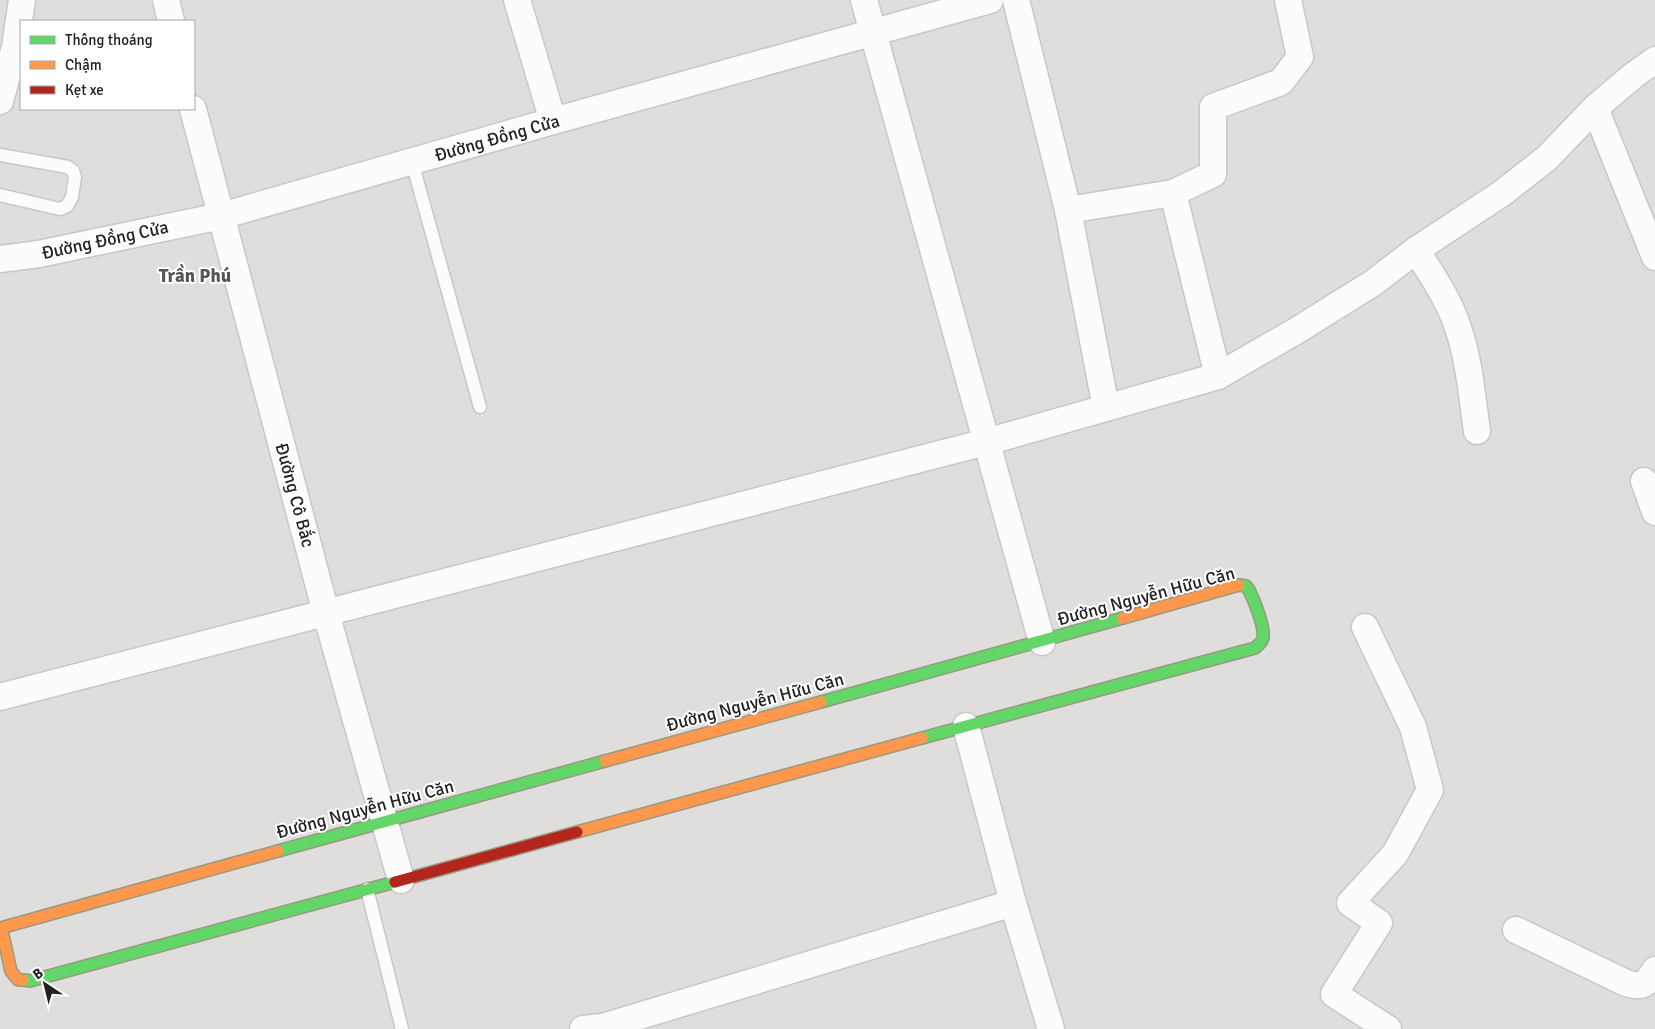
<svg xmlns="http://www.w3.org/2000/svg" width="1655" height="1029" viewBox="0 0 1655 1029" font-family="Signika,sans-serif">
<rect width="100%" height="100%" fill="#f0eeeb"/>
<path fill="#dfdedc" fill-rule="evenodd" d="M0,0h1655v1029h-1655zM21,21h173v88h-173z"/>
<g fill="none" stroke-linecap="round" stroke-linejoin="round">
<defs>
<g id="lane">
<path d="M0,155l68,12 5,4 2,6 -3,20 -5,9 -7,3 -60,-14"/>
<path d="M412,162l68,245"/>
<path d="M367,889l35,140"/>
</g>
<g id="street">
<path d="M166,0l5,21"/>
<path d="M517,0l36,121"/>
<path d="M864,0l178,642"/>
<path d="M1016,0l52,210 38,198"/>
<path d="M0,101l15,-54 7,-47"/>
<path d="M1595,108l60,149"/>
<path d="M193,109l133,504 75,267"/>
<path d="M1173,193l40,-19v-67l68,-25 19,-25 -12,-57"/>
<path d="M1068,210l105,-17 45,183"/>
<path d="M1416,250c15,24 32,48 41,75 12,32 15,72 20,106"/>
<path d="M0,259l39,-5 182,-38 332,-95 437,-121"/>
<path d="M1644,481l11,31"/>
<path d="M1365,627l48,100 17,63 -35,64 -45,49 29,20 -45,71 54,35"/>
<path d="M0,697l986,-255 232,-66 78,-45 77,-48 43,-33 85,-56 46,-36 48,-50 39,-33 21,-15"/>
<path d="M966,726l47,177 38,126"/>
<path d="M1516,930l110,53c18,5 19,2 29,-13"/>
<path d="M583,1029l20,-2 410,-124"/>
</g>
<g id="fast">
<path d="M821,702l302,-84"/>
<path d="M922,738l333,-90c3,-3 7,-5 8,-10 2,-11 -9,-38 -14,-48l-3,-4 -7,-1"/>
<path d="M278,851l327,-90"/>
<path d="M23,980l7,1 365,-99"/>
</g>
<g id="slow">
<path d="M1123,618l116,-33"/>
<path d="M605,761l216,-59"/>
<path d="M577,832l345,-94"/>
<path d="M23,980h-5l-7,-9 -9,-40 2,-4 274,-76"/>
</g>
<path id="jam" d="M395,882l182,-50"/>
</defs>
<use href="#lane" stroke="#c9c8c7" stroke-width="15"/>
<use href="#street" stroke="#c9c8c7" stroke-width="29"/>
<use href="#fast" stroke="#999a82" stroke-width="14"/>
<use href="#slow" stroke="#999a82" stroke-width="14"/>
<use href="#jam" stroke="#999a82" stroke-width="14"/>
<use href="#lane" stroke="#fdfcfc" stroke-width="12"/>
<use href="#street" stroke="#fdfcfc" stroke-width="26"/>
<use href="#fast" stroke="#63d668" stroke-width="11"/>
<use href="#slow" stroke="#ff974d" stroke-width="11"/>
<use href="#jam" stroke="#b3261e" stroke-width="11"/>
</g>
<g text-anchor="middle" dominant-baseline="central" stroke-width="4" stroke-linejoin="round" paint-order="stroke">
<g font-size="18" fill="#222" stroke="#fff">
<text transform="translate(497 138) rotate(-16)">Đường Đồng Cửa</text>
<text transform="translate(105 240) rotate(-12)">Đường Đồng Cửa</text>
<text transform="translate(295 495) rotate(75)">Đường Cô Bắc</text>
<text transform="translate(1146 596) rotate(-15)">Đường Nguyễn Hữu Căn</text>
<text transform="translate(755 702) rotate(-15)">Đường Nguyễn Hữu Căn</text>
<text transform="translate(365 809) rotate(-15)">Đường Nguyễn Hữu Căn</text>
</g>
<g font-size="19" font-weight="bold" fill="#555" stroke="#fff">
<text x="195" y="276">Trần Phú</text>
</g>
</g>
<rect x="20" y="20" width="175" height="90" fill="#ffffff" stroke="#a7a7a7"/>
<rect x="30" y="36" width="25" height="8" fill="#63d668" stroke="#a7a7a7"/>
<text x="65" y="45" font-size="15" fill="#222222">Thông thoáng</text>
<rect x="30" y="61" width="25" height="8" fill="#ff974d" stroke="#a7a7a7"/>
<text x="65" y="70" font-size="15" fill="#222222">Chậm</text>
<rect x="30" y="86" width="25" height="8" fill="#b3261e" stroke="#a7a7a7"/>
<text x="65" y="95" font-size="15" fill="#222222">Kẹt xe</text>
<g transform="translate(45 984) rotate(325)" stroke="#ffffff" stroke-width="4" paint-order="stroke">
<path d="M0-4L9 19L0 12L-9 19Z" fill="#222222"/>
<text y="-8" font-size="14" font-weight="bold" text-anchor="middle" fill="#222222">B</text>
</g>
</svg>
